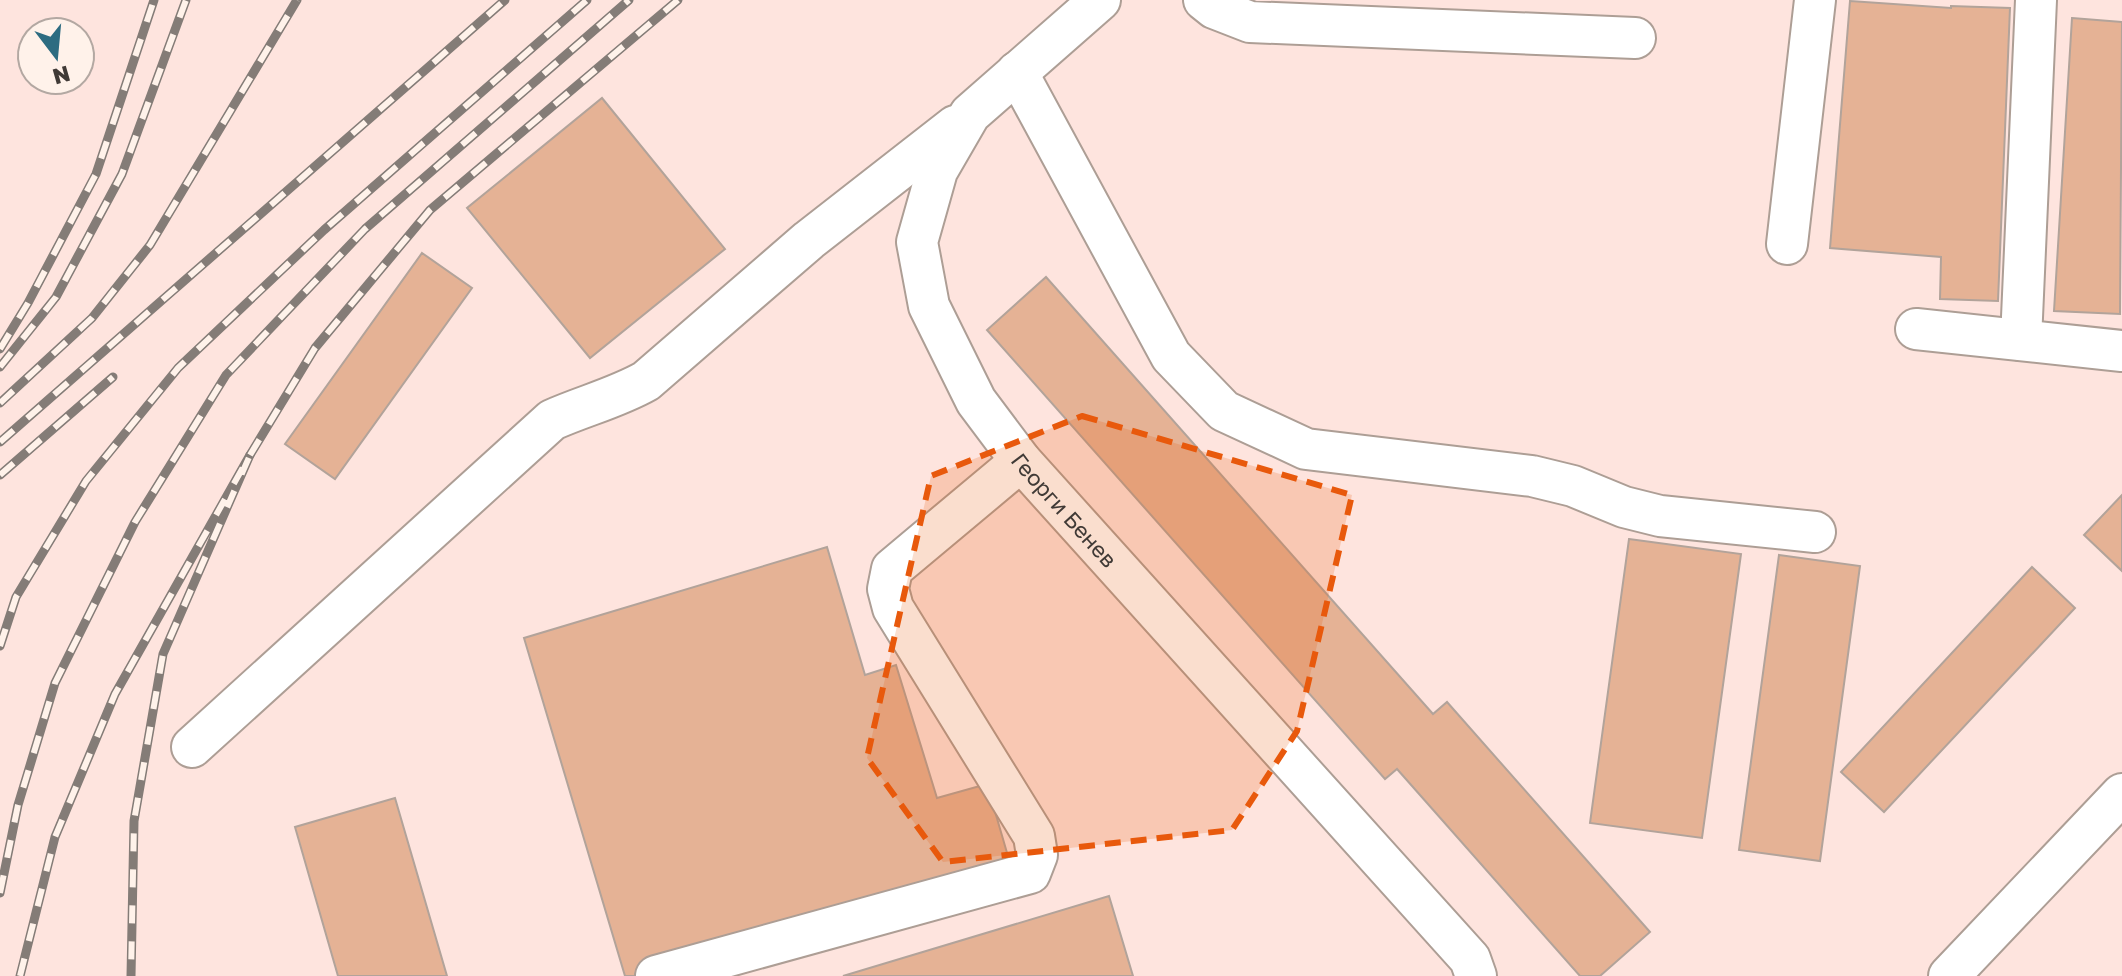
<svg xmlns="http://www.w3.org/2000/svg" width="2122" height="976" viewBox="0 0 2122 976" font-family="'Golos Text',sans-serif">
<rect width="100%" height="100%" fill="#fff2ea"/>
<path fill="#fee4de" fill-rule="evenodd" d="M0,0h2122v976h-2122zM32,32h48v48h-48z"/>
<g fill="#e5b295" stroke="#b2a39a" stroke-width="2">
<path d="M1850,1l101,7v-2l59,2 -12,293 -58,-2 1,-42 -111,-9z"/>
<path d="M2072,18l50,4 -2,292 -66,-3z"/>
<path d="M602,98l123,151 -135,109 -123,-150z"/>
<path d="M422,253l50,35 -137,191 -50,-35z"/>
<path d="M1046,277l387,437 14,-12 203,230 -50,44h-20l-183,-207 -12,10 -398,-449z"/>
<path d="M2122,495v76l-38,-36z"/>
<path d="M1629,539l112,15 -39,284 -112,-15z"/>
<path d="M827,547l38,128 31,-10 41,133 50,-14 25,86 -367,106h-20l-101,-338z"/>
<path d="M1779,555l81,11 -40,295 -81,-11z"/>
<path d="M2032,567l43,41 -191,204 -43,-40z"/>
<path d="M395,798l52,178h-109l-43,-149z"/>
<path d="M1109,896l24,80h-290z"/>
</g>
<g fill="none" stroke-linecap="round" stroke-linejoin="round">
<defs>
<g id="minor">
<path id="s1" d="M1100,0l-130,114 -33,57 -20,71 12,64 47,95 45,60 449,498 6,17"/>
<path d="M1204,0l10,8 36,14 385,16"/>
<path d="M1017,72l154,284 53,55 82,38 226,27 41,10 51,21 36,9 155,16"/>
<path d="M1787,244l28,-244"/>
<path d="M1916,329l206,22"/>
<path d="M2021,340l15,-340"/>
<path d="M192,747l360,-327c31,-14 64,-22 94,-39l163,-141 146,-114"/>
<path d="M656,976l374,-103 7,-18 -3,-19 -141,-228 -5,-19 4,-20 129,-108"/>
<path d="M1949,976l173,-182"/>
</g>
</defs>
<use href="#minor" stroke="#ad9e95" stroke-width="44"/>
<use href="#minor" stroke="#fff" stroke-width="40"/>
<defs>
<g id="rail">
<path d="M0,349l28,-46 68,-129 58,-174"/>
<path d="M0,367l56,-70 66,-123 64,-174"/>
<path d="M0,403l92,-85 58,-73 147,-245"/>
<path d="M0,442l505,-442"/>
<path d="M250,455l65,-107 115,-138 248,-210"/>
<path d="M0,475l113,-98"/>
<path d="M0,646l16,-49 70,-116 92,-113 146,-138 263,-230"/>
<path d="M0,893l18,-88 37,-122 80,-161 91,-147 139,-146 264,-229"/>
<path d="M20,976l35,-139 60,-143 135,-239 -87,199 -29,167 -3,155"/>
</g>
</defs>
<use href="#rail" stroke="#847c77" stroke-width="9"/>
<use href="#rail" stroke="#fff2ea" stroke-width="6" stroke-dasharray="18" stroke-linecap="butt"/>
</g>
<path fill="#e8590c" fill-opacity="0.2" stroke="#e8590c" stroke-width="6" stroke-dasharray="16 10" stroke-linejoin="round" d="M1082,416l270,79 -55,236 -65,99 -289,32 -76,-104 64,-282z"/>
<g text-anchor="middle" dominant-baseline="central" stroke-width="6" stroke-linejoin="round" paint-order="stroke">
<g font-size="22" fill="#403a36" stroke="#fff2ea">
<text stroke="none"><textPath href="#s1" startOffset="624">Георги Бенев</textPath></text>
</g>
</g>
<g transform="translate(56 56) rotate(164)"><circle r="38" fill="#fff2ea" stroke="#b3a8a2" stroke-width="2"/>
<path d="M0-6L14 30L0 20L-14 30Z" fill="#2d6c81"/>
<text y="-12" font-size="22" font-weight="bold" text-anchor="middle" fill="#403a36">N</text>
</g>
</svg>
